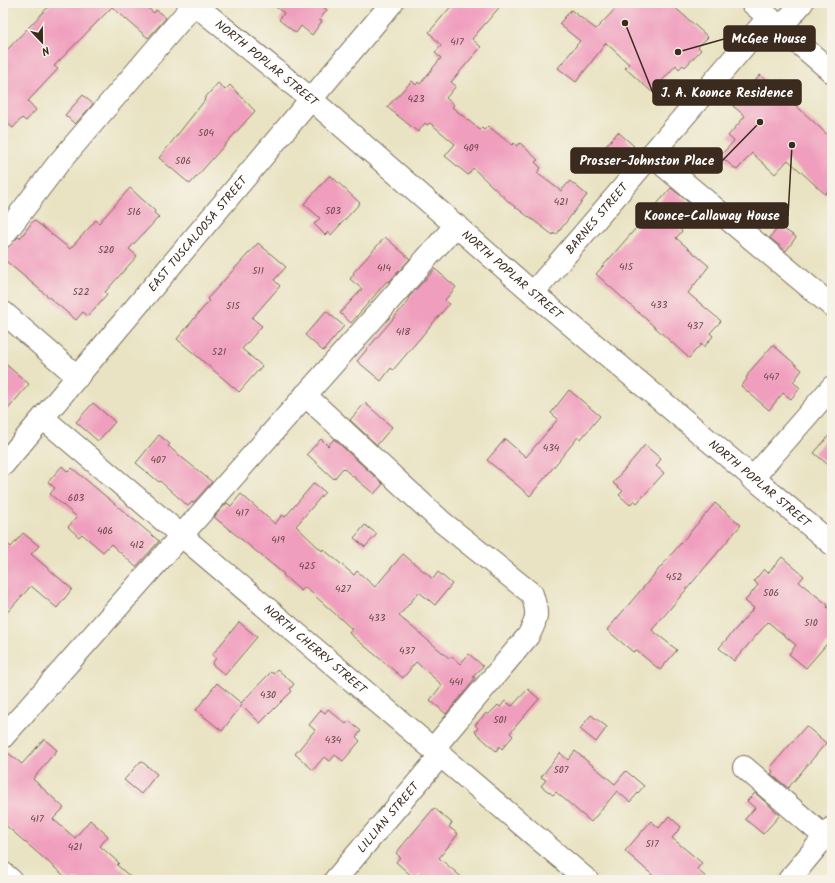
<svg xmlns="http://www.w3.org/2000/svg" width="835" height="883" viewBox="0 0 835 883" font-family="Kalam,sans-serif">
<rect width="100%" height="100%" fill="#f7f3e8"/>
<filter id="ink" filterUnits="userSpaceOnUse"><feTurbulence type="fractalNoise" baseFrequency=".025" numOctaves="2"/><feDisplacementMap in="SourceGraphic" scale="8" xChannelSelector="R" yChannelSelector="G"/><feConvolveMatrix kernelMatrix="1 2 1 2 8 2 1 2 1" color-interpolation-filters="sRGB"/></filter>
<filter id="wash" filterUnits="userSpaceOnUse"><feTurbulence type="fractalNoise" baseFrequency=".012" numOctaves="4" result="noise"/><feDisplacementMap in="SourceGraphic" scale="16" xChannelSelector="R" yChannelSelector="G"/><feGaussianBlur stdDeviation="0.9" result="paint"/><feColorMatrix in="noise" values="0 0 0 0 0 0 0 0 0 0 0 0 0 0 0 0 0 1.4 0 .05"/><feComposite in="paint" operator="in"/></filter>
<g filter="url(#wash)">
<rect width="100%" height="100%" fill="#e9e3c3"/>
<g id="blocks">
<g fill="#f09ebd">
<path d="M52,3h89l13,10 2,-3 10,8 -18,20 -36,-31 -58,59 4,3 -30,32 8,9 -10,11 -4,-3 -9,10 -10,-8v-66z"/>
<path d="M270,3h48l9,7 -8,10 3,1 -10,14 -11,-9 -5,7 -17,-13 5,-7z"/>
<path d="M454,3h49l-31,36 9,8 -30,35 5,4 -10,12 8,7 -2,2 28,23 2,-2 2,2 4,-4 24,19 2,-2 3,3 3,-3 18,17 -3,2 6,6 -4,5 24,18 9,-10 17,14 -31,40 -2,-2 -1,2 -43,-32 -37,-35 -5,7 -23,-19 10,-12 -25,-21 -3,2 -2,-2 -7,9 -31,-25 25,-26 4,4 2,-3 2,2 21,-26 -6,-5 6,-7 -12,-14z"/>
<path d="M621,3h49l38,34 -10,10 3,3 -16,17 -2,-2 -4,4 -3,-4 -24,27 -27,-24 4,-4 -23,-21 -30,39 -18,-14 22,-27 -21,-17 12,-14 25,19z"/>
<path d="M760,75l11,9 5,-5 16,14 -4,5 44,41v47l-7,8 -37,-34 -13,14 -23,-21 -15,17 -17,-14 14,-15 -6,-5 17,-20 -12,-10z"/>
<path d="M218,83l7,7 5,-5 25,26 -65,73 -31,-26 46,-58 -1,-1z"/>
<path d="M83,95l10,9 -18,20 -10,-9z"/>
<path d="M618,132l16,14 -14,16 -16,-14z"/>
<path d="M330,175l30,28 -29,32 -3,-3 -3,3 -11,-11 6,-6 -16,-14z"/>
<path d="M130,188l25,23 -1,2 5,4 -30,32 8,7 -32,36 2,2 -19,22 -5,-4 -7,8 -69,-58h-4v-14l5,-1 10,-10 2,1 14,-18 36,29 26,-29 3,3z"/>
<path d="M671,188l21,17 -17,20 7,6 -6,7 33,28 -21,27 33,28 -11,12 3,3 -9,11 -3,-3 -12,14 -93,-84z"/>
<path d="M779,226l17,11 -10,14 -16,-13z"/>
<path d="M385,237l25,22 -21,23 -2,-1 -36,42 -11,-10 22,-24 -12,-10 4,-5 -1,-1z"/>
<path d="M258,243l28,24 -12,13 6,6 -28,32 10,8 -20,23 20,17 -23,26 -62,-53 32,-38 -2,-2z"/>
<path d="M435,269l21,18 -11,13 4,4 -56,66 -2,-2 -10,13 -24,-20 52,-61 -1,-2z"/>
<path d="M326,311l18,15 -21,25 -18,-16z"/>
<path d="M773,345l29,25 -9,12 7,6 -9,11 -8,-6 -14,17 -28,-24 6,-7 -1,-1 4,-7z"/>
<path d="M3,362l26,22 -26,31z"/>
<path d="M569,390l31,26 -19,23 -3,-2 -48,59 -43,-36 18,-21 21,18 32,-38 -7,-6z"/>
<path d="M93,403l22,19 -17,19 -22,-19z"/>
<path d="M365,403l27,24 -15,18 -27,-25z"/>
<path d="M832,432v36l-18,-15z"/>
<path d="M159,435l11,9 -2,2 44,36 -19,21 -1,-1 -4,4 -28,-25 -1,1 -23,-19z"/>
<path d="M321,439l7,7 6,-7 49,45 -9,10 -31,-26 -9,11 -27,-25z"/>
<path d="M645,445l16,14 -5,7 8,7 -27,30 -3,-3 -4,5 -11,-10 4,-4 -10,-8z"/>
<path d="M62,466l6,6 4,-4 87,73 -23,26 -25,-23 -8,8 -21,-18 -3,3 -11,-10 9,-10 -27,-23 5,-6 -7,-6z"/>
<path d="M314,483l11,9 -29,34 26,25 1,-2 31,26 3,-4 18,16 28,-33 30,25 5,-7 14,12 -17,21 -16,-13 -20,24 50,42 2,-2 9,8 9,-10 14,12 -10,11 2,1 -7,10 -22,26 -16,-14 12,-15 -26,-23 -13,16 -54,-45 3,-4 -47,-42 -4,4 -18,-16 1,-1 -70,-57 13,-14 4,3 10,-12 34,30 7,-9 3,2z"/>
<path d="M715,503l26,22 -89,105 25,20 -17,20 -24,-20 -3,2 -26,-22z"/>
<path d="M365,525l12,9 -12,13 -11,-9z"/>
<path d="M23,533l16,13 -8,8 41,35 -15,19 -26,-22 -28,31v-77l8,7z"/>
<path d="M782,557l22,19 -5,6 29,23 -1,2 5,5v26l-26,30 -17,-14 7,-9 -28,-23 -34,39 -15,-13 35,-40 -9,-7 13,-16 -4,-4 10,-12 4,4z"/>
<path d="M239,622l18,15 -32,38 -13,-11 4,-6 -4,-3z"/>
<path d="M277,669l17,15 -4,5 2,2 -32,32 -18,-18 -20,26 -26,-21 21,-27 24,20 30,-31 2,2z"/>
<path d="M528,689l11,10 -29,34 3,3 -11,13 -2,-3 -4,5 -21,-19 3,-4 -3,-3 11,-12 2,2 10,-10 2,2 5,-6 7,5z"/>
<path d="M328,709l18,15 3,-3 12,10 -5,6 4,4 -17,20 -8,-6 -5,6 -6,-4 -11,13 -18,-16 20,-24 -6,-5 12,-15 4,3z"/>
<path d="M591,715l16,12 -11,15 -16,-13z"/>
<path d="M806,726l20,17 -38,45 -17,-14 2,-3 -3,-3z"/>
<path d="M44,739l13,11 -24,29 31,29 -11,11 22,19 15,-18 18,16 -8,10 19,17 -2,2 17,15h-65l-66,-57v-74l19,15z"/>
<path d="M575,751l40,33 11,-13 18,15 -14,16 -13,-11 -26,31 -35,-30 -3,3 -12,-9 5,-6 -5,-3 19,-24 8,7z"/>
<path d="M141,761l16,13 -16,20 -17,-14z"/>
<path d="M755,793l25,22 -17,19 -18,-15 10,-11 -8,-7z"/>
<path d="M434,808l18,15 -3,4 9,7 -19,24 26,22h-38l-7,-6 -4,6 -20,-18 4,-5 -4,-4z"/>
<path d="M669,816l12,11 -9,11 30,25 -5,6 12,11h-51l-33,-29 26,-30 8,7z"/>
</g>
</g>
</g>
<g filter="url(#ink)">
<use href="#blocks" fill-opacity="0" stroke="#786b58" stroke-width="1"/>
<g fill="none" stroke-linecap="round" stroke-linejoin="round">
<defs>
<g id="minor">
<path id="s1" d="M193,3l118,96 222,194 299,251"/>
<path d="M752,3l80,69"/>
<path d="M781,27l21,-24"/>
<path d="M651,155l181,151"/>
<path d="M3,236l54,-71 138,-162"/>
<path id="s2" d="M533,293l236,-276"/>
<path d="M3,312l75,65"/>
<path d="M305,395l137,127 90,72c6,19 6,25 -4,42l-95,113"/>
<path id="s3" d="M43,418l544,462"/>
<path id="s4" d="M3,465l389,-462"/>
<path d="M752,479l80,-92"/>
<path d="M3,737l453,-512"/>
<path d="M744,767l81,70"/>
<path d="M3,873l8,7"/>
<path id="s5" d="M335,880l106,-125"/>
<path d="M789,880l43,-52"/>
</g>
</defs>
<use href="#minor" stroke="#786b58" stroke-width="24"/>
<use href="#minor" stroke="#fff" stroke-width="22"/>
</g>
</g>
<g text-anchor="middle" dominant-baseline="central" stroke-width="3.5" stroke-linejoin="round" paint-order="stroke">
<g font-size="10" fill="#684746">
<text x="457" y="42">417</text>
<text x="416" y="99">423</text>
<text x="206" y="133">504</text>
<text x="471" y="148">409</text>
<text x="183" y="161">506</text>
<text x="561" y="202">421</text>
<text x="333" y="211">503</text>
<text x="134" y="212">516</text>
<text x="106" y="250">520</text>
<text x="626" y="267">415</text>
<text x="384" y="268">414</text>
<text x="258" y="271">511</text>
<text x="81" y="292">522</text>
<text x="659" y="305">433</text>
<text x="233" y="306">515</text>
<text x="695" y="326">437</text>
<text x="403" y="332">418</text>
<text x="219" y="352">521</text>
<text x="771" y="377">447</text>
<text x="551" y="448">434</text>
<text x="158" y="460">407</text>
<text x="76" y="498">603</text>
<text x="242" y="513">417</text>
<text x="105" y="531">406</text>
<text x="278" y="540">419</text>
<text x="137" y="545">412</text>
<text x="307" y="566">425</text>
<text x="674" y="577">452</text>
<text x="343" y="589">427</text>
<text x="771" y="593">506</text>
<text x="377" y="618">433</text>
<text x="811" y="623">510</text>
<text x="407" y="651">437</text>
<text x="456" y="682">441</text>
<text x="268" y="695">430</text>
<text x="500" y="720">501</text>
<text x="333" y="740">434</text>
<text x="561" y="770">507</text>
<text x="37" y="819">417</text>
<text x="652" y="844">517</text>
<text x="75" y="847">421</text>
</g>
<g font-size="12" fill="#3b2a1e" stroke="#f7f3e8">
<text stroke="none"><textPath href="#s1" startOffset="95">NORTH POPLAR STREET</textPath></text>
<text stroke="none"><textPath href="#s2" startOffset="98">BARNES STREET</textPath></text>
<text stroke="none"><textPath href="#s4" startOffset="302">EAST TUSCALOOSA STREET</textPath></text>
<text stroke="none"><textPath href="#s1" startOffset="419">NORTH POPLAR STREET</textPath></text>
<text stroke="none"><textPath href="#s1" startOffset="743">NORTH POPLAR STREET</textPath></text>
<text stroke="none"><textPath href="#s3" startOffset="357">NORTH CHERRY STREET</textPath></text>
<text stroke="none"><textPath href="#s5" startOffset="82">LILLIAN STREET</textPath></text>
</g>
</g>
<path fill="none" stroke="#3b2a1e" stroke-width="1.5" d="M678 52L724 39M625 23L653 93M760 122L722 161M792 145L788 216"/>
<g fill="#3b2a1e" stroke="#f7f3e8" stroke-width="1.5">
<circle cx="678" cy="52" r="4"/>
<circle cx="625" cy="23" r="4"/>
<circle cx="760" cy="122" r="4"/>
<circle cx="792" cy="145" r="4"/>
</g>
<g fill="#3b2a1e" stroke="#3b2a1e" stroke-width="1.5">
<rect x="724" y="26" width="91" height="25" rx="4"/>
<rect x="653" y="80" width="148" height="25" rx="4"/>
<rect x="571" y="148" width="151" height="25" rx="4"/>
<rect x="636" y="203" width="152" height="25" rx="4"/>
</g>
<g font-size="13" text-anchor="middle" font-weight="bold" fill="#fff">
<text x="769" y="43">McGee House</text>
<text x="727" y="97">J. A. Koonce Residence</text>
<text x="647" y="165">Prosser-Johnston Place</text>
<text x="712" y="220">Koonce-Callaway House</text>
</g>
<rect width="835" height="883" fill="none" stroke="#f7f3e8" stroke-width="16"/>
<g transform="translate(42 42) rotate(158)" stroke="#f7f3e8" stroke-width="3" paint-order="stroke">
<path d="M0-3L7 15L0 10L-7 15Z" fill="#3b2a1e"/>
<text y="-6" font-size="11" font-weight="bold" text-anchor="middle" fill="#3b2a1e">N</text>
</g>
</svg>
